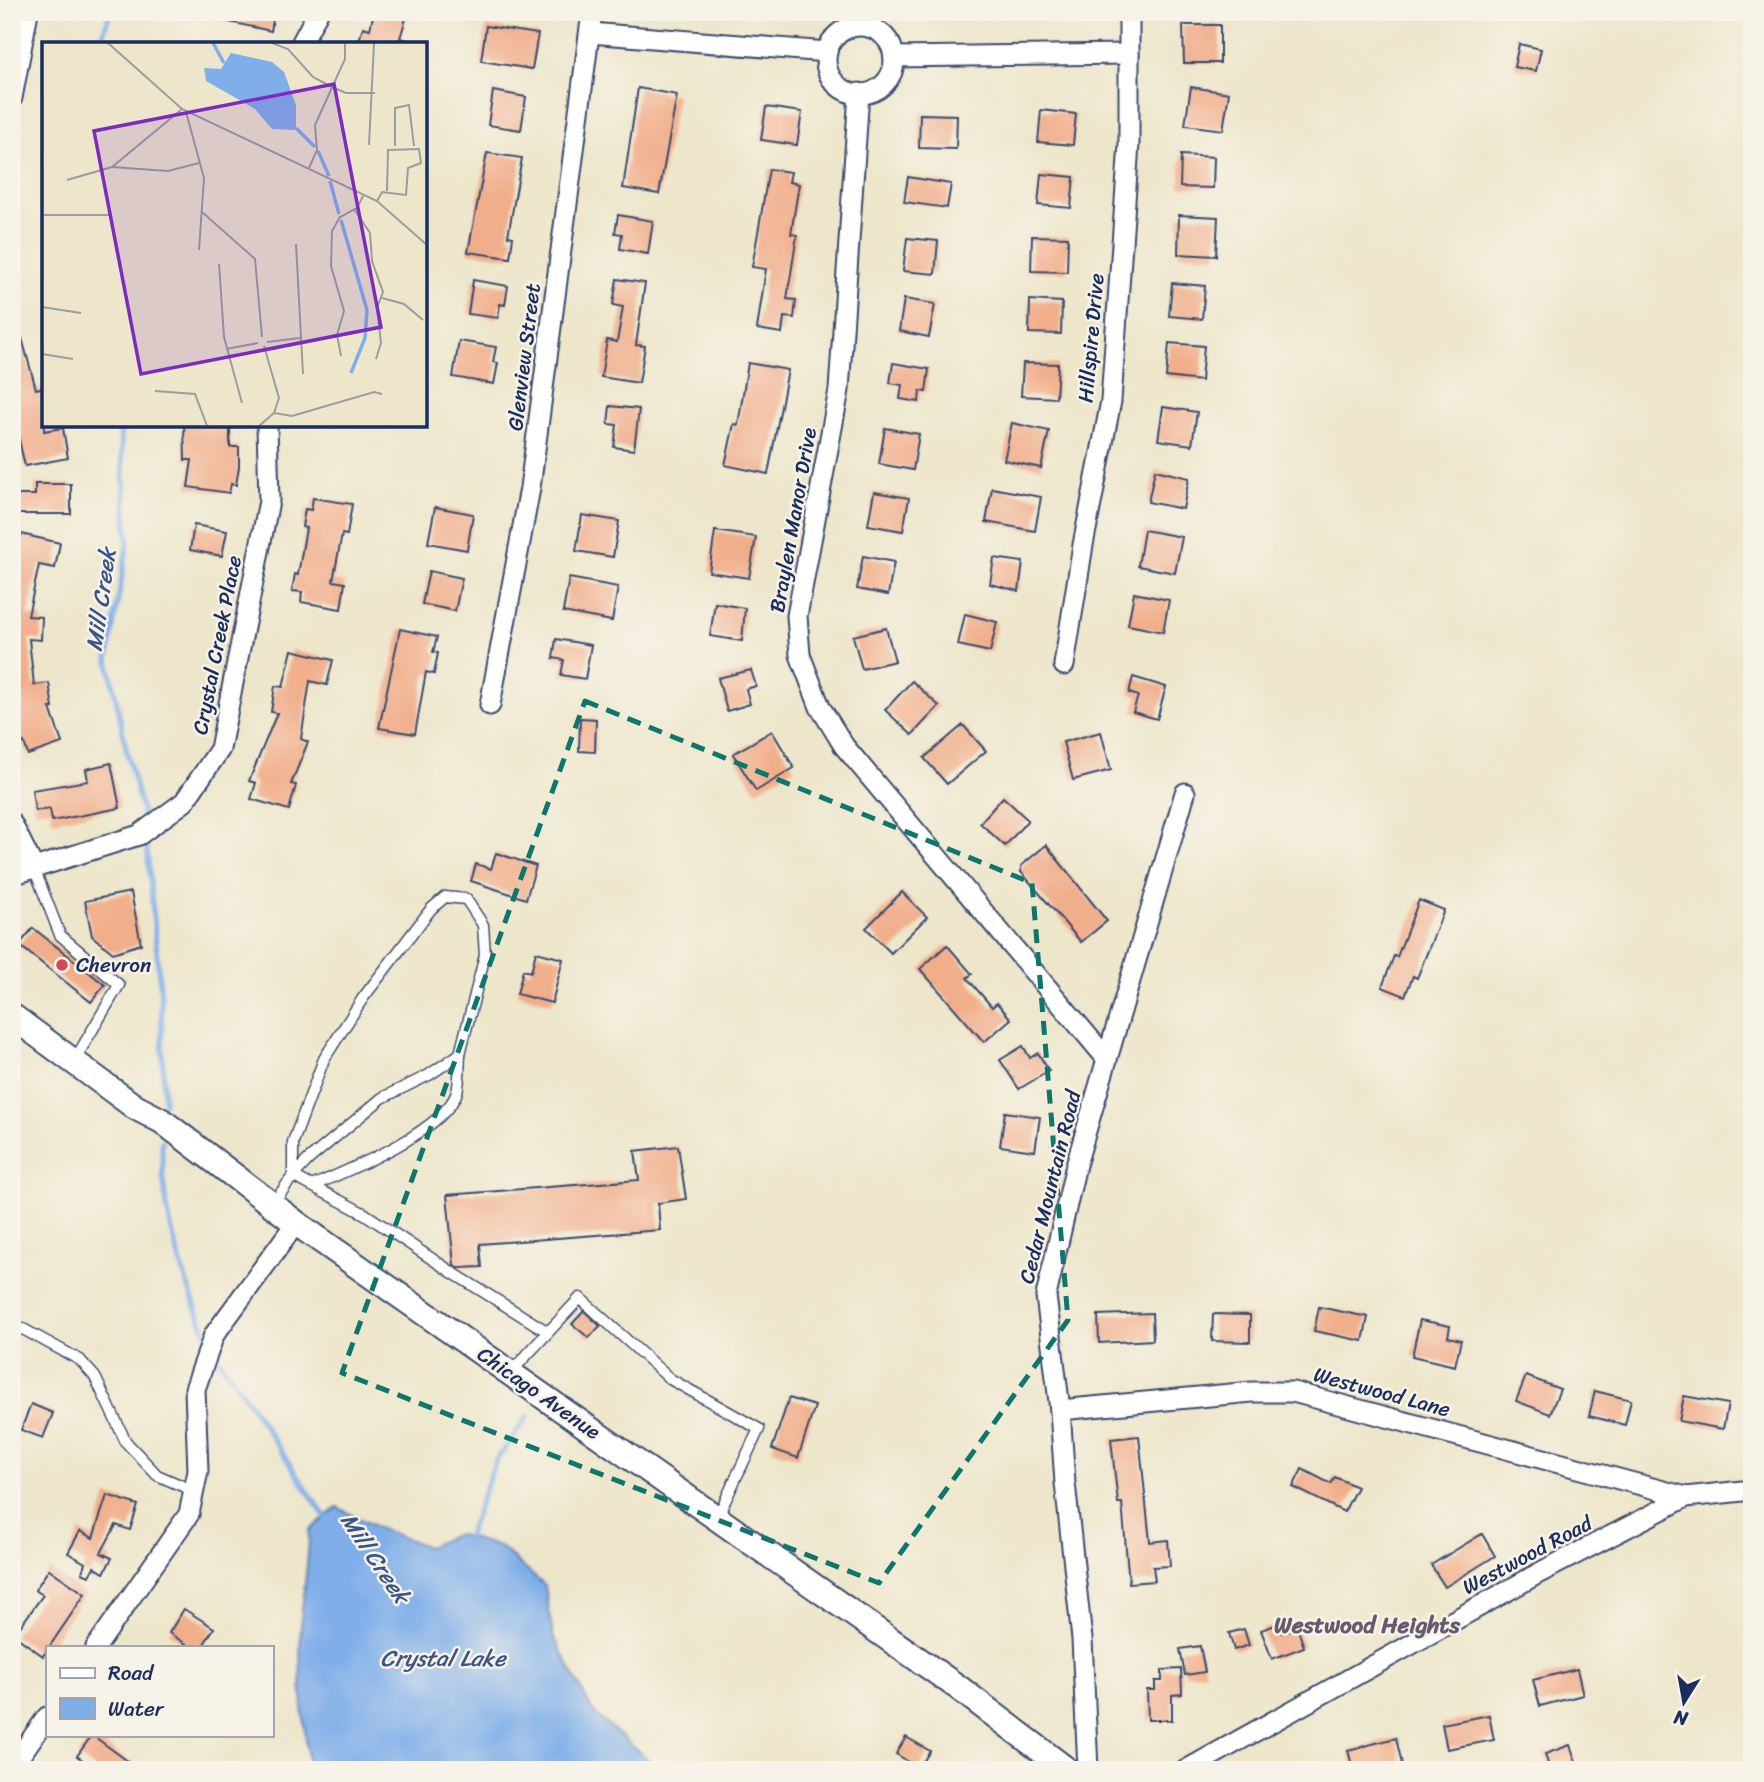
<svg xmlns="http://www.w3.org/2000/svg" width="1764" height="1782" viewBox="0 0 1764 1782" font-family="Sriracha,sans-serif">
<rect width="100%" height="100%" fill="#f7f3e8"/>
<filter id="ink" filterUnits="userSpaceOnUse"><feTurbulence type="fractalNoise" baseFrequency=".0143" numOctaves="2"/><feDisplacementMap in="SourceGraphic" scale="14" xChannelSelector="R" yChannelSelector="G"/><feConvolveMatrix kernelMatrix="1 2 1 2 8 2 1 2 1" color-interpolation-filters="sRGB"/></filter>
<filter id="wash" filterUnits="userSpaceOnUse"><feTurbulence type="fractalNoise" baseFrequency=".00686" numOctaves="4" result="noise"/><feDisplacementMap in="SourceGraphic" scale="28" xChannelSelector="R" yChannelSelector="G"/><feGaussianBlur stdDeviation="1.57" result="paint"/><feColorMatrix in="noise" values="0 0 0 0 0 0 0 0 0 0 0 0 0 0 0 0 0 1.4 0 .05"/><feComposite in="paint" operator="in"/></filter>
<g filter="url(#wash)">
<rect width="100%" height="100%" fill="#ede6ca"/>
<path fill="#7faee9" stroke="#4d6ea4" stroke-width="2" d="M337,1507l39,20 52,20 29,-13 43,13 45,39 8,50 40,76 67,58h-351c-5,-49 -11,-97 -8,-147 2,-31 8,-60 8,-92z"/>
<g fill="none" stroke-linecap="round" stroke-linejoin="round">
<g stroke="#7faee9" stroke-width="5">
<path d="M100,44l10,-32"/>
<path d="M120,425l8,117 -20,116 19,95 17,66"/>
<path d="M147,847l14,149 3,107"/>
<path d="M162,1141c-2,68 20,134 46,197"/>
<path d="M220,1360l108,161"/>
<path d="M466,1541l29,-79 33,-46"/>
</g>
</g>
<g id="blocks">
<g fill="#f1ae8b">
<path d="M216,12h47l11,3 -3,16 -55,-12z"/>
<path d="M374,12h34l-8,26 7,2 -1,4h-48l5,-17 7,2z"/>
<path d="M1183,25h37v38h-36z"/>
<path d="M486,26l52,8 -6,35 -51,-8z"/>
<path d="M1519,44l22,5 -5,22 -22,-4z"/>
<path d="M1191,87l38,6 -6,37 -38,-5z"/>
<path d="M638,88l39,7 -18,99 -36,-6z"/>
<path d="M493,91l33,6 -5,33 -33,-5z"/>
<path d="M766,107l36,5 -5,33 -36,-5z"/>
<path d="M1041,110l35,4 -3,31 -35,-3z"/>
<path d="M920,114l37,1 -1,34 -37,-1z"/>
<path d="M487,153l35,5 -14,78 5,1 -3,21 -42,-6z"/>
<path d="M1181,155l33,2 -1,31 -33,-1z"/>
<path d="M769,169l22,3 -2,10 10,2 -8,50 6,1 -10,64 9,1 -2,18 -10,-1 -2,16 -25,-4 9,-60 -14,-2z"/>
<path d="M1041,174l33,3 -3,31 -33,-3z"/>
<path d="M908,177l43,7 -4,24 -43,-6z"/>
<path d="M618,215l35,6 -5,33 -28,-5 2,-15 -7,-1z"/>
<path d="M1179,215l39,2 -2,39 -38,-2z"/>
<path d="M1032,236l36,1 -1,35 -36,-1z"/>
<path d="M907,238l31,3 -3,33 -32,-3z"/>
<path d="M617,279l28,4 -9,62 9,1 -6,37 -38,-6 6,-37 10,2 6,-35 -10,-2z"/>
<path d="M473,280l35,6 -3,19 -5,-1 -2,14 -30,-4z"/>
<path d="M1172,283l33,3 -3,33 -33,-3z"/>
<path d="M904,299l31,5 -6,33 -30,-6z"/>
<path d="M1030,300l32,2 -1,32 -32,-1z"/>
<path d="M17,320l19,69 8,-2v44l19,-3 5,30 -43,8 -13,-57v-88z"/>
<path d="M459,341l37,6 -3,15 5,1 -4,21 -41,-7z"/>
<path d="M1169,343l35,3 -3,35 -35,-4z"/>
<path d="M748,363l40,7 -20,104 -43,-9 9,-41 4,1z"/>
<path d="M893,363l36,6 -3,23 -6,-1 -1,11 -19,-3 2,-14 -12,-2z"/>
<path d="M1023,363l35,1 -2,34 -35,-2z"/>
<path d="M610,406l29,3 -5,41 -20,-3 3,-22 -9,-1z"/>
<path d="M1163,407l34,5 -5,33 -34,-5z"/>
<path d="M1012,423l37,8 -8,37 -37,-8z"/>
<path d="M184,425h46v22h9v20l-3,18 -5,-1 -2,9 -41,-6 4,-27h-7z"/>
<path d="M885,428l34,6 -6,36 -34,-6z"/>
<path d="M1155,470l34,8 -6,31 -35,-7z"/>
<path d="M35,484h36v30h-56v-19h20z"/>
<path d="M992,488l49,9 -6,34 -49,-9z"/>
<path d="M874,492l35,6 -6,33 -35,-6z"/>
<path d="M313,498l39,6 -5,31 -5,-1 -9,47 12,2 -4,26 -40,-7 1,-10 -10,-1 3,-17 3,1 8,-47 -4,-1 3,-18 6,1z"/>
<path d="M435,507l38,7 -6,36 -39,-7z"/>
<path d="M582,515l37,6 -6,36 -37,-6z"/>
<path d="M194,525l33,6 -5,25 -32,-6z"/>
<path d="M1144,530l38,7 -7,36 -37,-7z"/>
<path d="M715,531l41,6 -7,41 -40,-6z"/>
<path d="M21,534l39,9 -5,25 -16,-3 -11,51 14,1 -1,23 -12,-1 5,46 15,-2 4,25h-3l12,35 -34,12 -4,-13 -7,3 -5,-14 4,-1 -4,-23v-134z"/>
<path d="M863,556l31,6 -6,33 -31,-6z"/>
<path d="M994,558l29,4 -4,29 -29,-7z"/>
<path d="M429,571l33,7 -7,33 -33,-7z"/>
<path d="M569,578l49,9 -6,34 -49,-9z"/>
<path d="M1134,593l35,7 -6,32 -35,-7z"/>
<path d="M715,603l30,5 -3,33 -32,-5z"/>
<path d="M965,614l32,8 -7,30 -32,-7z"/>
<path d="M886,628l9,33 -33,8 -9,-33z"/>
<path d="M400,629l37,8 -4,15 5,1 -4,21 -8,-2 -11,62 -36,-6z"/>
<path d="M556,639l35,6 -6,34 -24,-4 3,-15 -11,-2z"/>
<path d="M292,650l41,10 -6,25 -17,-4 -9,58 7,3 -17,42 5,1 -7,25 -38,-11 5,-16 -7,-2 28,-68 -6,-1 4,-26 8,1z"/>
<path d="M751,670l5,16 -10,3 4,15 -23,7 -9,-33z"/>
<path d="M1133,677l33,10 -9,32 -24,-7 5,-16 -9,-3z"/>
<path d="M912,681l27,25 -27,29 -27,-25z"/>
<path d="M580,718l16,1 -1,33 -16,-1z"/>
<path d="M963,725l23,26 -39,33 -23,-26z"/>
<path d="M772,731l22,37 -38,23 -23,-37z"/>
<path d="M1101,732l10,38 -38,10 -10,-38z"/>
<path d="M111,763l9,45 -68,13 -2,-12 -15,2 -3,-21 56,-9 -2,-12z"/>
<path d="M1003,797l25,23 -23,26 -25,-23z"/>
<path d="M1046,845l61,76 -26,21 -60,-70v-6z"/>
<path d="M496,853l40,13 -10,33 -55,-18 5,-17 15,5z"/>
<path d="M131,892l10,52 -28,9 -21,-17 -7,-35z"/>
<path d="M902,892l25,25 -36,36 -25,-25z"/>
<path d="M1419,900l25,10 -27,68 -4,-2 -8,20 -23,-9 12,-31 3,1z"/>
<path d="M33,928l72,57 -14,17 -72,-57z"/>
<path d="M947,945l25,29 -5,4 25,29 5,-4 14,16 -27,23 -64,-73z"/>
<path d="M536,952l27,7 -11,44 -35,-9 6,-24 8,2z"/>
<path d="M1023,1046l7,12 8,-5 11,18 -30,18 -19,-29z"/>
<path d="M1005,1112l35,5 -5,34 -35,-5z"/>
<path d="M678,1146l8,53 -28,4 2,27 -180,14 2,23 -23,1 -5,-3 -7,-70 192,-15 -4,-29z"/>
<path d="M1319,1307l49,10 -5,24 -49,-10z"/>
<path d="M584,1311l16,15 -11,12 -17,-14z"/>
<path d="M1152,1313l1,27 -54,3 -1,-28z"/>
<path d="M1213,1314l37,1v27l-38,-1z"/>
<path d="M1420,1320l30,6 -2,11 13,3 -6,26 -43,-10z"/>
<path d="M1526,1376l34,13 -10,25 -34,-13z"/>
<path d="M1595,1391l36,9 -6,25 -36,-9z"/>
<path d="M1684,1396l44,8 -5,25 -44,-8z"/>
<path d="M789,1398l26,8 -17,52 -26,-9z"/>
<path d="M31,1404l22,9 -10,25 -22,-8z"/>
<path d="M1139,1436l11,106 18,-2 2,26 -17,1 2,14 -26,2 -7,-80h-4l-7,-64z"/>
<path d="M1302,1469l29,15 4,-7 22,10 -13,25 -51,-25z"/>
<path d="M107,1495l31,10 -8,25 -14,-5 -15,28 11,5 -8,15 -10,-6 -5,9 -7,-3 3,-10 -17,-10 12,-22 13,7z"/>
<path d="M1482,1534l13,22 -50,31 -14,-22z"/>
<path d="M49,1569l36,25 -42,62 -29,-21 29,-40 -8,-5z"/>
<path d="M184,1609l30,19 -12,19h-11l-22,-14z"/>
<path d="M1278,1624l4,9 15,-6 7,20 -32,12 -11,-29z"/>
<path d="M1244,1629l5,16 -15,5 -5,-17z"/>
<path d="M1200,1646l5,26 -20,3 -5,-26z"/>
<path d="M1181,1669l1,25 -10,1v25h-24l-1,-30h8v-9h7v-11z"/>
<path d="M1577,1669l6,26 -43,11 -7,-26z"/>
<path d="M1489,1715l5,25 -47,9 -5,-25z"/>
<path d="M92,1735l48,35h-44l-19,-14z"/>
<path d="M906,1737l24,14 -11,17 -23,-14z"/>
<path d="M1396,1738l6,26 -22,6h-27l-5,-20z"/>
<path d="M1570,1745l9,25h-29l-5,-16z"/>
</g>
</g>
</g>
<g filter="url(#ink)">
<use href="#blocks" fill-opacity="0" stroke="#3a4a6e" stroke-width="2"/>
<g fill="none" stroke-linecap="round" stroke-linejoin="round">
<defs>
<g id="service">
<path d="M34,868l26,67 59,50 -45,76"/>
<path d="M445,897l21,2 17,26 2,30 -25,99 -31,21 -47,23 -74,62 -15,16v-34l31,-83 39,-61 68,-89z"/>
<path d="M312,1186c37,-16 133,-55 145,-94 3,-11 2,-26 3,-38"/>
<path d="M272,1205l21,-29 72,38 88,59 95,59"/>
<path d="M12,1330l11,-1 57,31 15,17 31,65 31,33 37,16"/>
<path d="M511,1372l69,-74 90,81 89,50 -42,89"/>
</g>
<g id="minor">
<circle cx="860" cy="60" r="34"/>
<path d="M590,33l237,19"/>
<path d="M301,44l17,-32"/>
<path d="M894,57l235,-3"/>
<path d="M859,93l-20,297 -42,226 3,39 20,52 24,39 263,313"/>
<path d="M12,98l16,-86"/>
<path d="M1064,665l19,-120 28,-144 18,-257v-132"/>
<path d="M490,705l40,-217 62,-476"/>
<path d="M12,824l22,44"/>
<path d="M12,875l127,-40 45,-33 36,-53 49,-248 -2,-76"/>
<path d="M1060,1410l192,-18h41l393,105"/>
<path d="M96,1647l93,-133 9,-43 -3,-82 19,-54 82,-112"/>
<path d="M12,1767l35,-50"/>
<path d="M1088,1770l-6,-131 -17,-156 -5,-73 -14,-114 30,-131 109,-372"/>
<path d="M1186,1770l353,-197 147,-76 66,-7"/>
</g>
<path id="tertiary" d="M12,1016l123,91 27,14 134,102 663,465 108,82"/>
</defs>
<use href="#service" stroke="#3a4a6e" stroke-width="13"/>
<use href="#minor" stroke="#3a4a6e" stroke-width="23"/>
<use href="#tertiary" stroke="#3a4a6e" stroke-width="28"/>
<use href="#service" stroke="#fff" stroke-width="10"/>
<use href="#minor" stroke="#fff" stroke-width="19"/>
<use href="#tertiary" stroke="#fff" stroke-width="24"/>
</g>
</g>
<path fill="none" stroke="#0f766e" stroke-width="5" stroke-dasharray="14 9" stroke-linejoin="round" d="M585,701l447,182 36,437 -189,263 -537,-210z"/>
<circle fill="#d1495b" stroke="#f7f3e8" stroke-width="2.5" cx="62" cy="965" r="7"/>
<g text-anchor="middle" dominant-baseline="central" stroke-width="5" stroke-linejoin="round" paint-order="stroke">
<g font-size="21" fill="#1b2f5e" stroke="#f7f3e8">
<text transform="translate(1091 338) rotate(-85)">Hillspire Drive</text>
<text transform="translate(524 357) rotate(-83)">Glenview Street</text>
<text transform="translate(793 520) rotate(-80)">Braylen Manor Drive</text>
<text transform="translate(217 645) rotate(-79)">Crystal Creek Place</text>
<text transform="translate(1050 1187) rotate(-76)">Cedar Mountain Road</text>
<text transform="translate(1382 1392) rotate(15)">Westwood Lane</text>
<text transform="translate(539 1393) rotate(35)">Chicago Avenue</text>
<text transform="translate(1527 1555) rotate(-28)">Westwood Road</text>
</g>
<g font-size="21" fill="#1b2f5e" stroke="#f7f3e8" text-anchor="start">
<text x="76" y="965">Chevron</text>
</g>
<g font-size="23" font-style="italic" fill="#395588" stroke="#f7f3e8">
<text transform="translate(101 600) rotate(-82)">Mill Creek</text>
<text transform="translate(375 1558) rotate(56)">Mill Creek</text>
<text x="443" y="1658">Crystal Lake</text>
</g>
<g font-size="23" font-weight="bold" fill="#665b6e" stroke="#f7f3e8">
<text x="1367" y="1625">Westwood Heights</text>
</g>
</g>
<g transform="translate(42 42)">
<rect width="385" height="385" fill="#ede6ca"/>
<path d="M189,11l41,9 12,10 12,33v25l-24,-1 -17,-20 -49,-28 -2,-13 17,1z" fill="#7faee9"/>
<path fill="none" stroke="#7faee9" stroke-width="3.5" d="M171,1l11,20M254,86l19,19M276,109l11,25M288,139l9,33M299,178l26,90 -2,28 -14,35"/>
<path fill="none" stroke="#999d9f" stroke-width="2" d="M66,1l74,66 195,92 50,44M230,1l16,6 25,28 19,10 14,6h29M144,70l18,66 -5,72M327,103l5,-102M353,104v-38l14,-3 5,41M70,125l56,4 31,-8M267,126l8,-18 -2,-25 30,-66v-16M25,138l45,-13 70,-58M335,159l5,-9 24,3 2,-27 13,-5 -2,-14 -31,1 -1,41M312,167l16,24 2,28 11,31 -6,16 4,35 -5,16M160,170l53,47 7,78M0,173h67M254,202l7,130M177,222l5,73 18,66M340,256l22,6 19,16M0,265l39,6M225,300l33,-4M184,307l32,-6M0,312l31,5M299,314l-4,-21 7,-24 -13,-45 1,-35 8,-14 17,-9 7,-14M113,349l40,3 12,32M232,371l18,3 82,-24 8,2M217,384l15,-13 5,-15 -15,-52"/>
<path fill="#7b2cbf" fill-opacity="0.15" stroke="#7b2cbf" stroke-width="3.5" d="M292,42l47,243 -240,47 -47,-243z"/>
<rect width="385" height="385" fill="none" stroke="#1b2f5e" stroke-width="3.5"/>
</g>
<rect width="1764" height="1782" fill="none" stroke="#f7f3e8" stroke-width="42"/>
<rect x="46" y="1646" width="228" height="91" fill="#f7f3e8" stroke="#9fa5b1" stroke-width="2"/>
<rect x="60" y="1668" width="35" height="10" fill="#ffffff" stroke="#9fa5b1" stroke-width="2"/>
<text x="108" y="1680" font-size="21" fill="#1b2f5e">Road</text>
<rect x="60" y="1698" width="35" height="21" fill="#7faee9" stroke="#9fa5b1" stroke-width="2"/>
<text x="108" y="1716" font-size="21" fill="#1b2f5e">Water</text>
<g transform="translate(1684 1702) rotate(191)" stroke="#f7f3e8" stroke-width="5" paint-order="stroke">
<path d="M0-5L12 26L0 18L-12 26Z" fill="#1b2f5e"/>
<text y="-10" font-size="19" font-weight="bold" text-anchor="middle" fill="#1b2f5e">N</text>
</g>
</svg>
